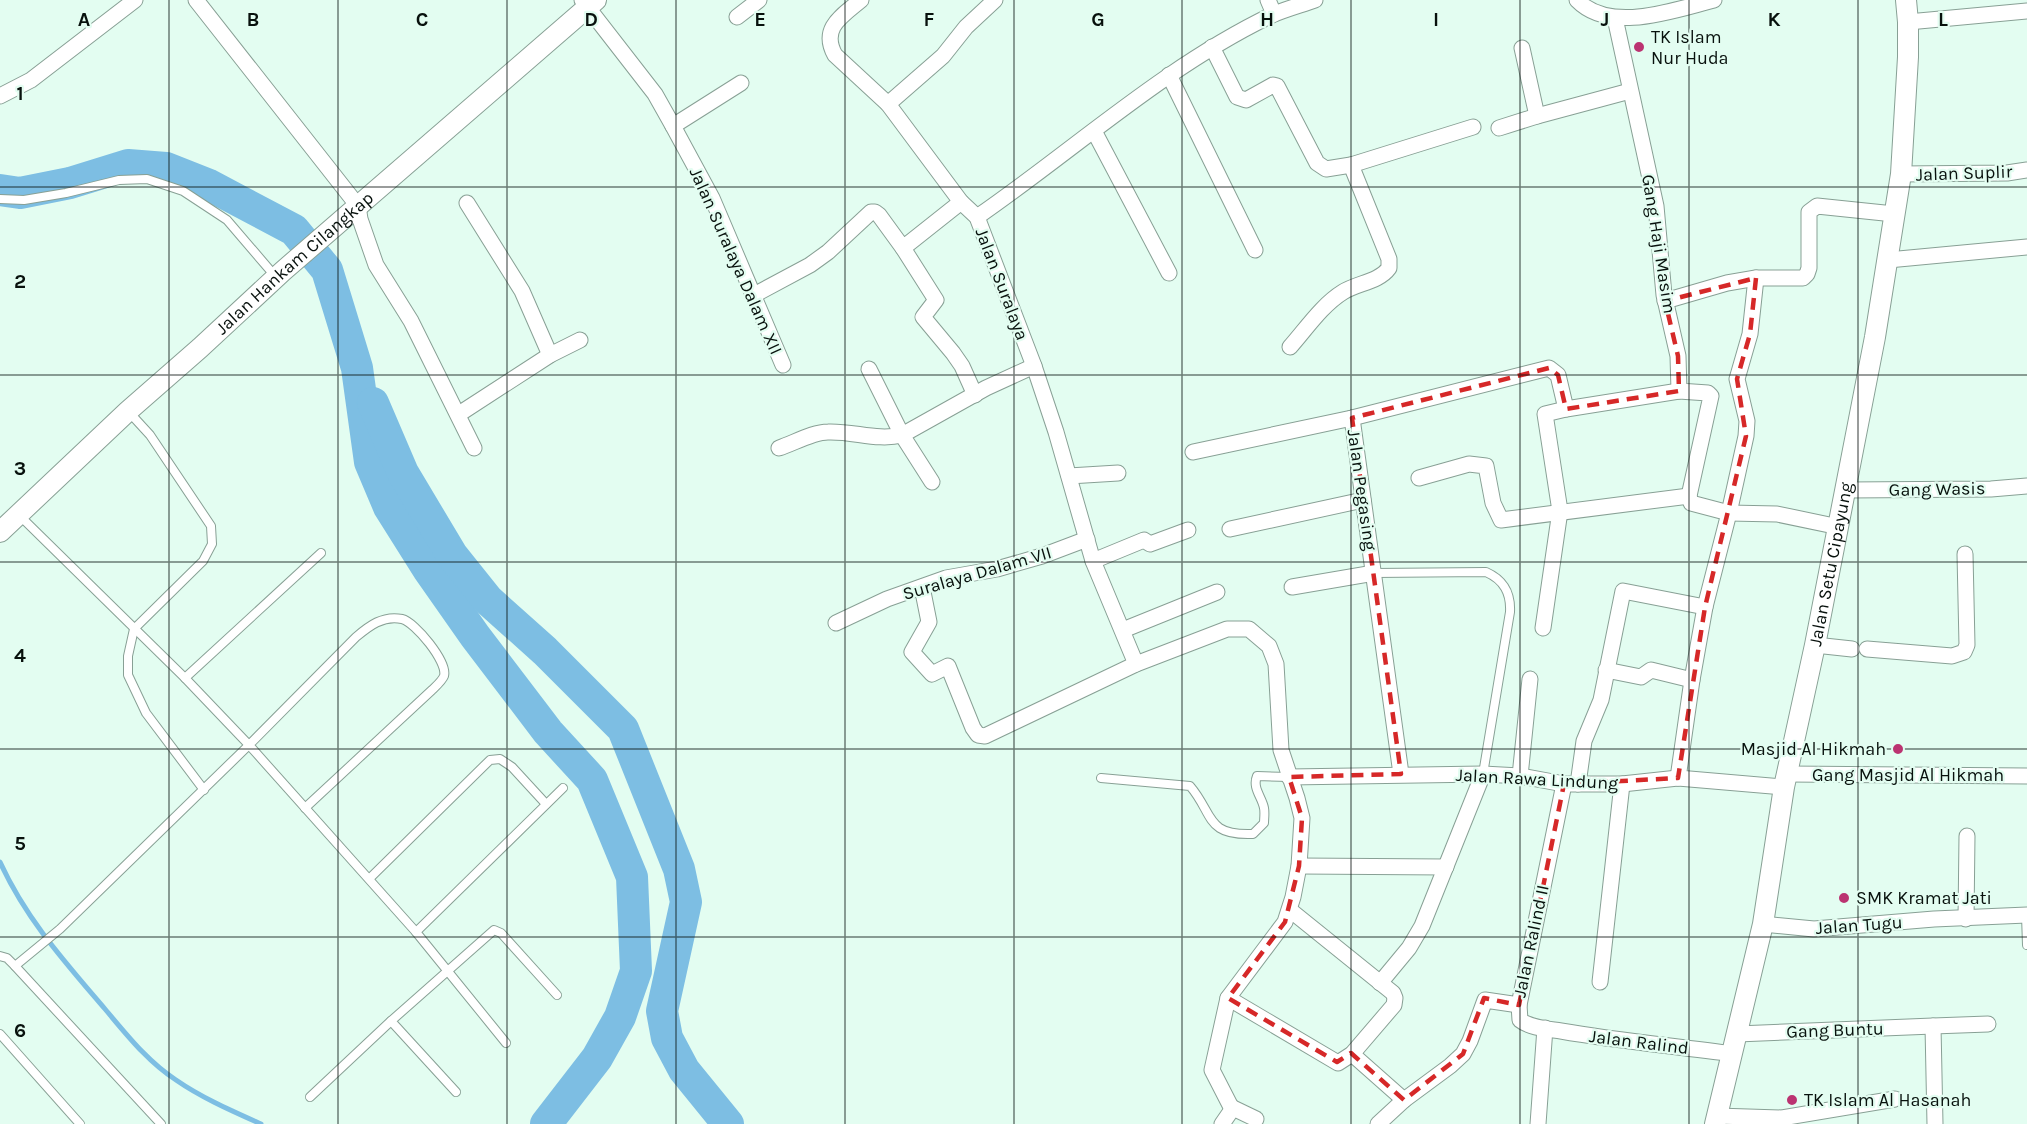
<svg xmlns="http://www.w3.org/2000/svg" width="2027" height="1124" viewBox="0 0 2027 1124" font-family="Karla,sans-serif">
<rect width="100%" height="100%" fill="#e3fdf1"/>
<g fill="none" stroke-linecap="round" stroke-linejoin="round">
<path stroke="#7dbee3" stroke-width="5" d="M0,862c26,57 65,100 105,147 22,26 43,53 71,71 26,18 56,31 85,44"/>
<g stroke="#7dbee3" stroke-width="32">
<path d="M0,190l20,3 50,-10 58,-18 38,3 43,17 85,45 33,40 30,98 13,94 19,45 39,62 47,67 73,96 44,48 40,97 4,94 -16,46 -23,41 -51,66"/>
<path d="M373,403l30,70 49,82 36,45 57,51 78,78 56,140 7,33 -24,109 5,27 17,32 44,54"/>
</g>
<defs>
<g id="service">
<path d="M0,199l24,1 42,-7 53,-13 28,-1 36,12 44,29 48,56"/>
<path d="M128,411l22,24 61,91 1,18 -9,17 -69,68 -6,27v19l18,38 58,77"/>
<path d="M19,515l166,163 64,67 107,-108c13,-11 27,-22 46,-18 13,3 46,43 42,57 -2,5 -8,10 -12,14l-127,118"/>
<path d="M1374,573l112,-1c18,8 25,21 24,40l-27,162"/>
<path d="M185,678l136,-125"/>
<path d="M1101,778l89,8c24,28 15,50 63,48l11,-11c0,-4 1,-10 0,-15 -2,-11 -12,-20 -7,-32l32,1"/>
<path d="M370,878l120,-118 10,-1 12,8 34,37"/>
<path d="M2026,915l1,30"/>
<path d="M416,932l90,111"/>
<path d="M0,956l7,2 8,8 45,-37 189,-184 167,187 147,-144"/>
<path d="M15,966l146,158"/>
<path d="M0,1034l80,90"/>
<path d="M456,1092l-65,-71 103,-91 7,3 56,62"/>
<path d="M310,1097l81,-76"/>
</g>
<g id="minor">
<path d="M196,0l162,206 2,13 16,46 35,56 63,127"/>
<path d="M582,0l73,94 18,32 39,72 71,167"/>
<path d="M861,0c-19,16 -41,28 -26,55l53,49 73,98 16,15 57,149 22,66 37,129 43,103"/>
<path d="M1268,0l6,14"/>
<path d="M1577,0c33,34 97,10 137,0"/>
<path d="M737,17l22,-17"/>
<path d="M1615,18l41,188 8,89 14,61 1,35 29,2 3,3 -22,100 2,7 38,10 48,1 62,13"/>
<path d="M1908,22l119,-11"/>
<path d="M1212,47l25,50 9,3 27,-15 4,1 40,77 9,6 25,-4 122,-38"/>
<path d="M1522,48l15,68 93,-25"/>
<path d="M1169,75l86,175"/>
<path d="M0,96l31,-16 104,-80"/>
<path d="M888,104l55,-48 23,-29 29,-27"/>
<path d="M673,126l68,-43"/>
<path d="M1499,128l38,-12"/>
<path d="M1094,131l75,142"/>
<path d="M1901,174l106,-1 20,-3"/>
<path d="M467,203l55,88 28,64"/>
<path d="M977,217c97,-67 187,-150 295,-202 14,-6 29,-10 43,-15"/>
<path d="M903,248l33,52 -13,17 30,36 9,13 13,29"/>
<path d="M1888,260l139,-13"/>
<path d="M754,295l56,-30 18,-13 43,-40h4l4,3 24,33 58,-46"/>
<path d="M1665,301l62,-18 29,-5h47l4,-4 2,-6v-56l8,-6 77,8"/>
<path d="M1290,347c16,-18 32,-42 53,-55 14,-9 36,-10 46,-24v-9l-38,-94"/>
<path d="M869,369l33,66 30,47"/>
<path d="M459,414l91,-59 30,-15"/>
<path d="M1352,418l49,356"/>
<path d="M779,448c15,-5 34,-16 49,-16 26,-1 49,9 74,3l84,-47 48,-22"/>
<path d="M1193,452l159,-34 197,-50 9,7 8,34"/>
<path d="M1069,476l49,-3"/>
<path d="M1419,478l50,-14 17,2 7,37 8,17 188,-24"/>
<path d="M1847,490l144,-1 36,-3"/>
<path d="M1230,529l133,-29"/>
<path d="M1093,561l51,-21 6,4 38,-14"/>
<path d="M922,587l7,35 -17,30 20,22 16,-8 25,62 5,7 7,1 151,-72 91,-35h22l20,17 7,18 5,86 16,48 5,20 -3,48 -6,31 -8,25 -57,76 -16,72 19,37v4l-9,13"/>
<path d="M1292,587l82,-14"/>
<path d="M836,623l51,-24 59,-21 51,-9 45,-13 45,-17"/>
<path d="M1543,628l17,-117 -15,-97 21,-5 113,-18"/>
<path d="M1123,630l94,-38"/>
<path d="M1815,645l37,4"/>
<path d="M1867,649l85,7 12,-4 3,-7 -2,-91"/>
<path d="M1606,670l35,7 10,-7 41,10"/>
<path d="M1788,774l239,2"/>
<path d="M1520,776l10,-97"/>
<path d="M1289,777l194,-3 37,2 44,8h58l56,-6 106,9"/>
<path d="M1678,778l14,-98 13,-73 24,-94 17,-77 1,-15 -10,-42 13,-45 6,-56"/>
<path d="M1578,784l6,-43 17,-41 22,-109 82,16"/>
<path d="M1299,866l147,1"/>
<path d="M1966,919l1,-83"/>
<path d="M1763,924l51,5 120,-10 93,-4"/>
<path d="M1600,982l22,-198"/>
<path d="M1380,983l29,-35 13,-22 61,-152"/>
<path d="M1228,998l110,65 14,-9 42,-49 1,-7 -2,-5 -103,-83"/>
<path d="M1519,1005l1,15c10,8 28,9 41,11 57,10 114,15 172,23"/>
<path d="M1737,1034l196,-8"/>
<path d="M1352,1054l52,46"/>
<path d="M1231,1107l25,12"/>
<path d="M1717,1116l65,2 113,-19"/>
<path d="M1378,1124l26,-24 46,-34 13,-12 7,-13 15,-41 34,5 45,-221"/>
<path d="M1538,1124l7,-96"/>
<path d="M1935,1124l-2,-98 55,-2"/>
</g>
<g id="tertiary">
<path id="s1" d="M0,532l128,-121 72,-63 83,-77 313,-271"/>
<path id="s2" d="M1715,1124l48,-200 21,-137 31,-142 60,-308 26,-163 7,-117v-35l-2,-22"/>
</g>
</defs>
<use href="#service" stroke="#88a095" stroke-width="10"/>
<use href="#minor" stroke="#88a095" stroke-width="17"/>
<use href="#tertiary" stroke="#88a095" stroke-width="22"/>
<use href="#service" stroke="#fff" stroke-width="8"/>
<use href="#minor" stroke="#fff" stroke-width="15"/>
<use href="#tertiary" stroke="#fff" stroke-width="20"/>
</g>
<path fill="none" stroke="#d62828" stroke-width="4.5" stroke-dasharray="12 8" stroke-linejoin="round" d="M1756,278l-6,56 -13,45 9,57 -41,171 -27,171 -114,6 -45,221 -35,-7 -21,56 -59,46 -53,-47 -14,9 -109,-64 57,-76 14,-56 3,-48 -13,-41 112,-3 -49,-356 197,-50 9,7 8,34 113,-18 -1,-35 -13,-55z"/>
<path fill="none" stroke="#08110d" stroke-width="1.5" stroke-opacity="0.55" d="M169,0v1124M338,0v1124M507,0v1124M676,0v1124M845,0v1124M1014,0v1124M1182,0v1124M1351,0v1124M1520,0v1124M1689,0v1124M1858,0v1124M0,187h2027M0,375h2027M0,562h2027M0,749h2027M0,937h2027"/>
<g fill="#bb3371" stroke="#e3fdf1" stroke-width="2">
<circle cx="1639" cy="47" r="6"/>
<circle cx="1898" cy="749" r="6"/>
<circle cx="1844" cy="898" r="6"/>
<circle cx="1792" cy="1100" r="6"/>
</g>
<g text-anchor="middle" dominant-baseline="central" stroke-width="4.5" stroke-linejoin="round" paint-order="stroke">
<g font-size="18" fill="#08110d" stroke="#e3fdf1" text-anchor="start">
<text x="1651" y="37">TK Islam<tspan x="1651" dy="21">Nur Huda</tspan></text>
<text x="1886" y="749" text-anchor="end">Masjid Al Hikmah</text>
<text x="1856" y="898">SMK Kramat Jati</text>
<text x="1804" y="1100">TK Islam Al Hasanah</text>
</g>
<g font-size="18" fill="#08110d" stroke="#e3fdf1">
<text transform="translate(1964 173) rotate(-2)">Jalan Suplir</text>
<text transform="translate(1659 244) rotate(81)">Gang Haji Masim</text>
<text transform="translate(736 261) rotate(66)">Jalan Suralaya Dalam XII</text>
<text stroke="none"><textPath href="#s1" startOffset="399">Jalan Hankam Cilangkap</textPath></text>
<text transform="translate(1002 284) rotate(69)">Jalan Suralaya</text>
<text transform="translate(1937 489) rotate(-1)">Gang Wasis</text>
<text transform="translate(1362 490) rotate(82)">Jalan Pegasing</text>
<text stroke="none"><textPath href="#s2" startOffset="572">Jalan Setu Cipayung</textPath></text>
<text transform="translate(977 573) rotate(-16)">Suralaya Dalam VII</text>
<text x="1908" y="775">Gang Masjid Al Hikmah</text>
<text transform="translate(1537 779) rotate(3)">Jalan Rawa Lindung</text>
<text transform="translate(1859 925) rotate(-4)">Jalan Tugu</text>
<text transform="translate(1531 941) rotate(-78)">Jalan Ralind II</text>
<text transform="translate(1835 1030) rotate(-2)">Gang Buntu</text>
<text transform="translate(1639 1042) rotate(7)">Jalan Ralind</text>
</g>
</g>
<g font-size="20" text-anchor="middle" font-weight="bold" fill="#08110d" stroke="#e3fdf1" stroke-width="4.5" stroke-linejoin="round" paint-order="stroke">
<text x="84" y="26">A</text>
<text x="253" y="26">B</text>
<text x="422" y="26">C</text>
<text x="591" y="26">D</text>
<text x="760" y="26">E</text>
<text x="929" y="26">F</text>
<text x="1098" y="26">G</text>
<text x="1267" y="26">H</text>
<text x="1436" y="26">I</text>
<text x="1605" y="26">J</text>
<text x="1774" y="26">K</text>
<text x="1943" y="26">L</text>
<text x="20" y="100">1</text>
<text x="20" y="288">2</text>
<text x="20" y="475">3</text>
<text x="20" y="662">4</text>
<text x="20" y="850">5</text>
<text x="20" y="1037">6</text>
</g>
</svg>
